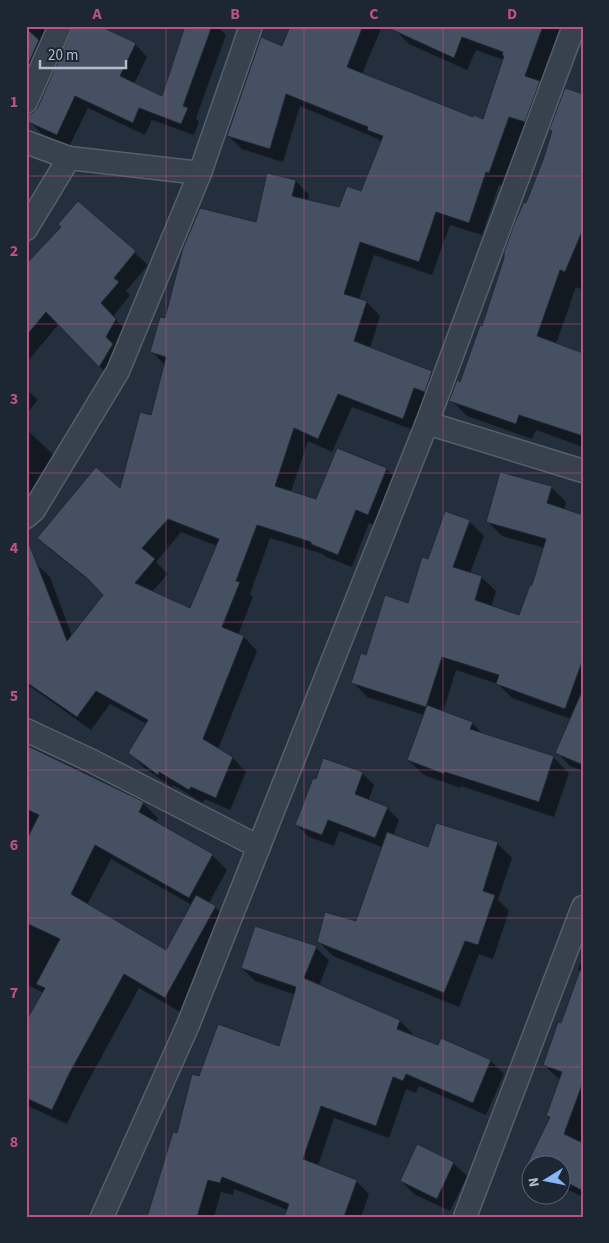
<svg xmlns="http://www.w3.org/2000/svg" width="609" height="1243" viewBox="0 0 609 1243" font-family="'Source Sans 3',sans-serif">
<rect width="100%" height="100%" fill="#242f3e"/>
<g fill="#0007" fill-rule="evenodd">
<path d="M26,26h42l-42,77z"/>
<path d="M187,26h30l9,9 -30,83 3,4 -5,13 -42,-15 -7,15 -57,-27 -19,39 -27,-13 -13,-13 10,-13 96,-64 12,13 -13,27 29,14z"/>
<path d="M292,26h90l-20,48 111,45 11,1 20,-60 -28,-10 -9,20 -58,-26 -14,-14 1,-4h165l-20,58 -3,51 -15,-6 -21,57 -3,-1 -17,50 -32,-10 -18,50 -58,-20 -15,45 8,2 13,14 -10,32 62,24 13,14 -29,45 -64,-24 -20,45 -24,-11 -17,51 25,8 70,-31 14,13 -18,46 -13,-5 -17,44 -26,-10 -3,-3 -53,-16 -20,56 3,3 -15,38 6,2 13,14 -39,98 15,9 13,14 -16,38 -25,-11 -2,4 -30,-18 -1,2 -29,-20 -13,-14 17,-29 -37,-20 -19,26 -60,-43 -5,2v-121l10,-4 14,13 22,59 33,-41 -6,-7 -47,-37 -14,-13 82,-48 32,-74 13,-51 -14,-14 15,-31 130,-139 13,14 -1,6 32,7 22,-16 19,-50 -3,-3 -78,-33 -17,56 -41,-13 -14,-13 55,-88zM181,532l36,14 -27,64 -38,-18 16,-18 -12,-12z"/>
<path d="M583,95v188l-3,6 -4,-2 -20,57 27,10v93l-47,-17 -4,9 -65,-23 -16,-16 10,-17 22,-56 22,-68 -1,-2 13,-35 10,-17 17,-44 9,-29 -2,-2z"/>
<path d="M78,202l70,63 -22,26 4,4 -17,22 15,15 -16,47 -53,-55 -33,39v-97l36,-39z"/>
<path d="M26,389l12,11 -12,14z"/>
<path d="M26,429l34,32 -30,32 -4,-4z"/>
<path d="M551,487l15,15 -2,8 19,7v196l-4,9 -67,-24 -14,-14 -42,-14 -13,42 29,11 11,11 70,23 16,16 -15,44 -93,-31 -1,2 -36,-13 -16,-15 16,-45 -57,-18 -14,-15 13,-26 42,-52 21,-44 40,-39 15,15 -14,37 11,4 15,14 -5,16 29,9 13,-29 12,-39 -43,-12 -15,-15z"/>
<path d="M583,729v42l-13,-5 -13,-14z"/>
<path d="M26,746l117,57 15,15 -2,5 56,32 15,15 -18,33 6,4 15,15 -50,90 -41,-24 -55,101 -17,35 -41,-19v-82l18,-30 -18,-9zM111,859l81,46 -26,47 -79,-47z"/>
<path d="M362,773l12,12 -6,16 19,7 12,12 -6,16 36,13 68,-6 15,15 -14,42 11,11 -16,48 -14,-5 -20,53 -126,-51 -14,-14 37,-20 26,-75 -43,-16 -5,15 -25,-9 -12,-12z"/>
<path d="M316,948l13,12 -10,26 81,35 13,13 -1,2 26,10 3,-6 50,21 13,13 -18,41 -67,-29 -3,7 -10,-4 -17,49 -55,-20 -16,48 38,15 13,13 -8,23h-76l3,-7 -54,-21 -1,6 -12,-3 -7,25h-65l29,-83 22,-57 80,-30 16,-52 -41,-14 -13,-13z"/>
<path d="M583,957v179l-3,7 3,1v53l-21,-10v-21h-30l-3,-2 21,-45 -3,-3 13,-36 -16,-15 18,-41 19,-52 -3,-3z"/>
<path d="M453,1163l14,13 -17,35 -36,-17 -13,-13z"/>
</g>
<g fill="#455162" stroke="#1f2835" fill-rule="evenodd">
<path d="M73,26h27l36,17 -16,33 42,20 23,-70h27l-29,80 5,2 -7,16 -42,-16 -6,15 -58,-27 -18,39 -31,-14v-6l7,-2 5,-6z"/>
<path d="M290,26h73l-16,41 126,50 1,-2 9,4 21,-63 -2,-1 1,-3 -41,-15 -8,21 -70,-32h159l-18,50 15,5 -15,41 -16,-5 -20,56 -3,-1 -17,51 -33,-11 -17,50 -59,-20 -16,52 23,7 -13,40 78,30 -7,21 -11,-4 -11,31 -65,-25 -20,45 -24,-11 -19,58 41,13 21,-51 50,20 -19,47 -12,-5 -18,45 -27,-11v-2l-54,-17 -21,56 4,1 -18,45 22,9 -41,103 30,18 -17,41 -25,-11 -2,3 -30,-18 -1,3 -30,-22 20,-33 -52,-29 -19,26 -51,-35v-140l2,-1 39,100 36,-46 -15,-16 -51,-41 59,-71 24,21 20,-76 11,3 15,-58 -16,-5 10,-35 5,1 18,-70 17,-40 56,14 11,-49 29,7 -4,16 47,11 8,-21 14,5 22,-55 -16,-6 1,-3 -82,-33 -16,55 -43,-13 34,-99 21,9zM168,519l51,20 -29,69 -55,-25 20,-24 -13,-11z"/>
<path d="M26,28l13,12 -13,29z"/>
<path d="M565,88l18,6v135l-18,43 -5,-2 -23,66 46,17v83l-64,-21 -3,9 -67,-23 8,-21 3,2 20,-57 2,1 22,-68v-6l11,-30 9,-20 2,1 17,-43 9,-29 -3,-1z"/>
<path d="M78,201l58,50 -22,27 5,4 -18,21 15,16 -10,18 7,7 -14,23 -53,-55 -20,24v-72l35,-37 -3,-3z"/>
<path d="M500,472l52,14 -5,17 36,12v144l-18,50 -69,-25 3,-9 -57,-18 -16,50 -75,-24 10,-30 5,2 19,-60 23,8 14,-46 6,2 17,-48 25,9 -17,47 29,9 -7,24 44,15 11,-30h2l14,-46 -60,-17z"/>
<path d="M583,689v76l-28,-12z"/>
<path d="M427,705l46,17 -3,7 84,27 -15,46 -94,-30 -1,2 -37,-14z"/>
<path d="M26,745l118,57 -5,10 74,42 -24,44 -94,-53 -24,49 95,56 30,-55 20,11 -51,92 -41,-24 -55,100 -17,36 -26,-12v-77l19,-33 -9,-4 24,-45 -34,-16v-82l13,-26 -13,-6z"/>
<path d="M323,758l40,14 -8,22 33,13 -13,31 -47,-18 -6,15 -27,-10 18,-47 3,1z"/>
<path d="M436,823l62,19 -15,49 12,4 -17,50 -13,-4 -21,52 -127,-51 8,-30 31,9 31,-89 41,15z"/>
<path d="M255,926l62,20 -13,32 96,42 -3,9 41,16 3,-7 50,22 -18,43 -67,-29 -3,7 -10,-4 -17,49 -55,-20 -18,53 54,21 -13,37h-60l5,-13 -67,-27 -2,6 -12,-3 -11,37h-50l26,-85 4,1 15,-59 7,2 19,-52 61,22 17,-59 -55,-19z"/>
<path d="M580,970l3,1v111l-19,52 19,9v48l-21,-11v-14h-30l-5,-2 23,-47 -4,-1 16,-44 -19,-7 15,-43 3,1z"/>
<path d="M417,1144l37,18 -17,37 -37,-18z"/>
</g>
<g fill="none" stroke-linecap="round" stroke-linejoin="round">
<defs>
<g id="minor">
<path d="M26,102l34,-76"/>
<path d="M26,142l43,16 131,15"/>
<path d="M26,229l43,-71"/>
<path d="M427,423l156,48"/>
<path d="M26,517l8,-7 84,-139 82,-198 51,-147"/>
<path d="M26,730l66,31 167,86"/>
<path d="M102,1217l86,-192 239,-602 147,-397"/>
<path d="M465,1217l118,-310"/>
</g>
</defs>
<use href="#minor" stroke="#565f6c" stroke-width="25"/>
<use href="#minor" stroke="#38414e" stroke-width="22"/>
</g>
<path fill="none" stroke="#bd5182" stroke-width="1" stroke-opacity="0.55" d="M166,26v1191M304,26v1191M443,26v1191M26,176h557M26,324h557M26,473h557M26,622h557M26,770h557M26,918h557M26,1067h557"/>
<rect width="609" height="1243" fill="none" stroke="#1d2633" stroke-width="55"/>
<g transform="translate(546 1180) rotate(260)"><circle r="24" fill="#1d2633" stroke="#59626f"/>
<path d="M0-4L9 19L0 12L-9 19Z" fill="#8ab4f8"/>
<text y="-8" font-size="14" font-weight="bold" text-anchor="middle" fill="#b4bcc9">N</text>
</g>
<path d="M40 60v8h86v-8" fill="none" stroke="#b4bcc9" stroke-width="2.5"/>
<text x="48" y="60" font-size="15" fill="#b4bcc9" stroke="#1d2633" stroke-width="4" paint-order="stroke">20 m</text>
<rect x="28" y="28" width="554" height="1188" fill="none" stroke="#bd5182" stroke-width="2"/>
<g font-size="16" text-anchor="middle" font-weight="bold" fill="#bd5182">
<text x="97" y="19">A</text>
<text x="235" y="19">B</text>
<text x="374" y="19">C</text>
<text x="512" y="19">D</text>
<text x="14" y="107">1</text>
<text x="14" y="256">2</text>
<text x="14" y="404">3</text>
<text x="14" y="553">4</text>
<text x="14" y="701">5</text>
<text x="14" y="850">6</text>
<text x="14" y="998">7</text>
<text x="14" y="1147">8</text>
</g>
</svg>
